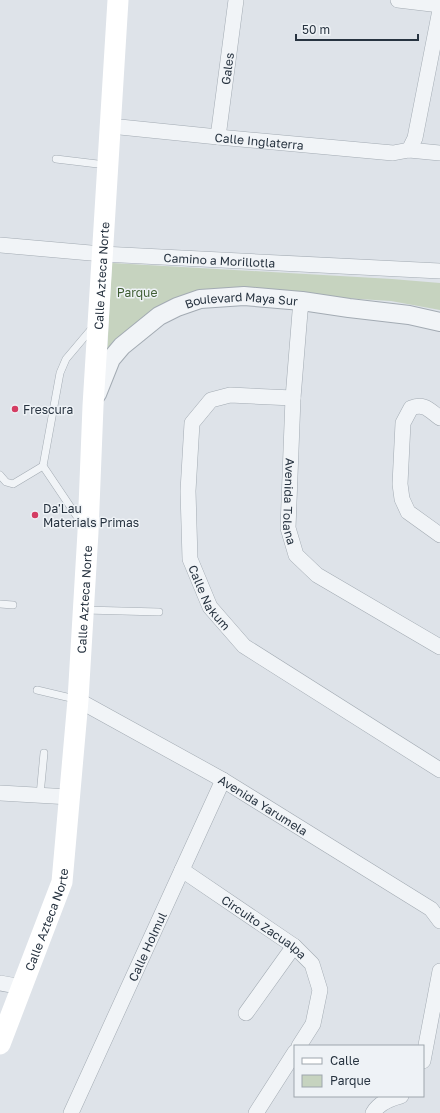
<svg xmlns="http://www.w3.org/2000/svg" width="440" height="1113" viewBox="0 0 440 1113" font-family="'Golos Text',sans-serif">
<rect width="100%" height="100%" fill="#dee3e9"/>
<path fill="#c6d3bf" d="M112,263l280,16 48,4v27l-49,-9 -64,-4 -132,-3 -88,61z"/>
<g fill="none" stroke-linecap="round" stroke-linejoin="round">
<defs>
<g id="service">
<path d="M56,159l50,6"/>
<path d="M0,475l6,7 7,2 30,-18"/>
<path d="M82,524l-39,-58 17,-93 6,-14 27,-32"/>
<path d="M0,604l13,1"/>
<path d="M85,610l74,2"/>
<path d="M37,690l38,9"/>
<path d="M40,795l4,-42"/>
</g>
<g id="minor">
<path d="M398,0l42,5"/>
<path id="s1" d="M110,126l108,11 175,16 16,-3 31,3"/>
<path id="s2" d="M218,137l18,-137"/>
<path d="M409,150l6,-12 25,-128"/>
<path id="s3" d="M0,245l102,9 338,17"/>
<path id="s4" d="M302,301l-2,11 -7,86 -5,130 8,27 21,20 123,72"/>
<path id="s5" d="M293,398l-63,-3 -19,5 -19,23 -4,68 2,68 20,48 34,39 196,124"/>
<path d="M440,418c-11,-8 -15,-15 -29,-10l-8,15 -3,61 2,15 6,13 32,23"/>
<path id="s6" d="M78,700l145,80 208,129 9,12"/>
<path d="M0,793l70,4"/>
<path id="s7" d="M182,870l112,76 18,18 8,26 -7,34 -14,22"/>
<path d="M0,983l22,4"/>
<path d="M246,1013l48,-67"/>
<path d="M423,1061l17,-90"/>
<path id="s8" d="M71,1113l152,-333"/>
<path d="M256,1113l39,-61"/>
<path d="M373,1113c6,-10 16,-14 28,-17"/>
</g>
<g id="tertiary">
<path id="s9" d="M97,394l14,-35 11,-13 37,-30 18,-9 23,-8 44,-3 58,5 47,7 60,7 31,7"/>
</g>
</defs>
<use href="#service" stroke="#a3abb3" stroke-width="8"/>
<use href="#minor" stroke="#a3abb3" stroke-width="16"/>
<use href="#tertiary" stroke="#a3abb3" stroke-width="20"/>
<use href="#service" stroke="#f1f4f7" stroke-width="7"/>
<use href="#minor" stroke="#f1f4f7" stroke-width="15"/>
<use href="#tertiary" stroke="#f1f4f7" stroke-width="18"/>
<path stroke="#fff" stroke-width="21" id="s10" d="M0,1044l62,-162 16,-182 10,-168 5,-126 25,-406"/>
</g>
<g fill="#d43d63" stroke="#eef2f6" stroke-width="1.5">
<circle cx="15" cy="409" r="4"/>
<circle cx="35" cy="515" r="4"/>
</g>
<g text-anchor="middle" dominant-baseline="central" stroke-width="3" stroke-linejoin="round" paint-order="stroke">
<g font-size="12" fill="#273340" stroke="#eef2f6">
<text stroke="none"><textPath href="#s2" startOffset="69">Gales</textPath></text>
<text stroke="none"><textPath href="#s1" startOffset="150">Calle Inglaterra</textPath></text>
<text stroke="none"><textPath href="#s3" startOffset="220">Camino a Morillotla</textPath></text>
<text stroke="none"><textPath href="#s10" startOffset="781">Calle Azteca Norte</textPath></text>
<text stroke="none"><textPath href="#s9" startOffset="188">Boulevard Maya Sur</textPath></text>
<text stroke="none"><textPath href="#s4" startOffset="201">Avenida Tolana</textPath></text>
<text stroke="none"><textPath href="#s5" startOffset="292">Calle Nakum</textPath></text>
<text stroke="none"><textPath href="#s10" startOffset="457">Calle Azteca Norte</textPath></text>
<text stroke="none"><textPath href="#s6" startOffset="213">Avenida Yarumela</textPath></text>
<text stroke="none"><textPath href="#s10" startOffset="133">Calle Azteca Norte</textPath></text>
<text stroke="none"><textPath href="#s7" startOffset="100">Circuito Zacualpa</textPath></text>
<text stroke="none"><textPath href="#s8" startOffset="183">Calle Holmul</textPath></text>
</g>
<g font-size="12" fill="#3f5d33" stroke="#eef2f6">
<text x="137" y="292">Parque</text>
</g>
<g font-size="12" fill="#273340" stroke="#eef2f6" text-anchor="start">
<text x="23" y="409">Frescura</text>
<text x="43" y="508">Da'Lau<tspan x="43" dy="14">Materials Primas</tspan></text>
</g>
</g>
<rect x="294" y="1045" width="130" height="52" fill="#eef2f6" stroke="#9ea6ad"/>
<rect x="302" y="1058" width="20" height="6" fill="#ffffff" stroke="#9ea6ad"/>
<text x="330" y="1065" font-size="12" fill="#273340">Calle</text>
<rect x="302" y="1075" width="20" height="12" fill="#c6d3bf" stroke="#9ea6ad"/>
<text x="330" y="1085" font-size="12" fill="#273340">Parque</text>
<path d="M296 34v6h122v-6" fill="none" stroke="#273340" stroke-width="2"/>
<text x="302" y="34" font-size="12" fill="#273340" stroke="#eef2f6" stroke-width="3" paint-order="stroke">50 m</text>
</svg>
